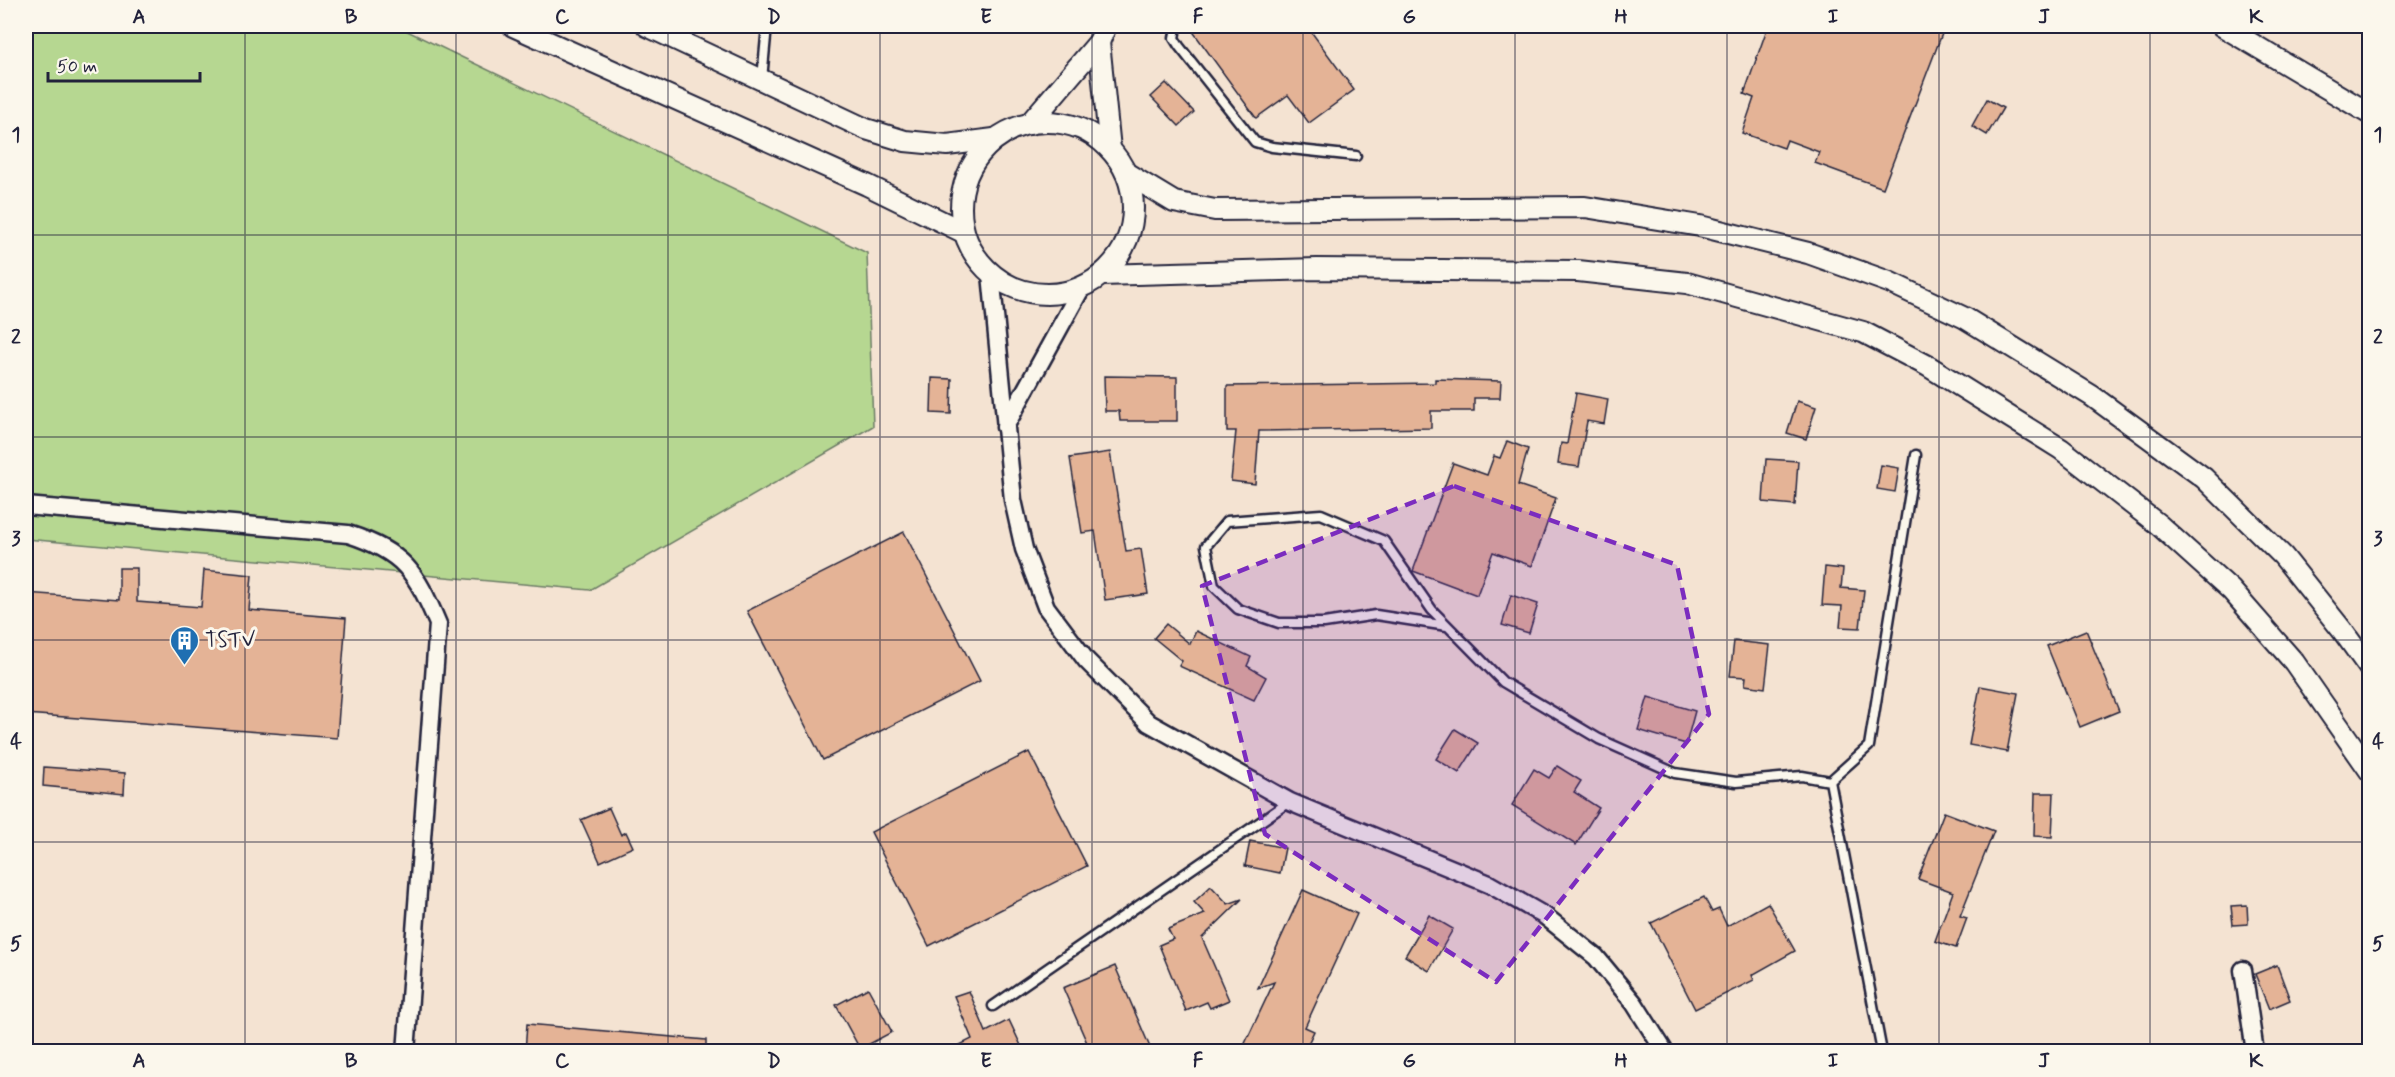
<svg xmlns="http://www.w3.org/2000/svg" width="2395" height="1077" viewBox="0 0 2395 1077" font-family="Mynerve,sans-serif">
<rect width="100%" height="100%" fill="#fbf7ec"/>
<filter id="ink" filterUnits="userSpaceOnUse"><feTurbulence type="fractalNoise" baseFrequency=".0167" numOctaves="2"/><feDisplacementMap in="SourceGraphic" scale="12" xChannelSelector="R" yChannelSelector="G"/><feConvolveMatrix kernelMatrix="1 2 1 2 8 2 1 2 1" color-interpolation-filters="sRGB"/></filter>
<g filter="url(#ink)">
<path fill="#f4e3d2" d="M397,26h1972v1025h-2343v-511l564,50 277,-337z"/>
<path fill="#b6d791" stroke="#6c7c66" stroke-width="1.5" d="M26,26h371l470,227 6,173 -283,164 -564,-51z"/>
<g fill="#e4b396" stroke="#22223b" stroke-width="1.5">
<path d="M1189,26h118l47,64 -45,33 -21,-28 -32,23z"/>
<path d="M1768,26h177l-62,162 -68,-25 4,-11 -32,-12 -3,8 -42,-15 12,-35 -10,-4z"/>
<path d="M1166,83l28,29 -15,14 -28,-29z"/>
<path d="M1987,99l16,9 -16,27 -15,-9z"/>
<path d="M1104,376l73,1v44h-57l-1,-10h-14z"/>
<path d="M932,378l20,1 -1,35 -20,-1z"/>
<path d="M1435,379l66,2 -1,17h-26v13h-43v17l-172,3 -4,53 -24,-3 5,-50h-9v-45l208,-3z"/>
<path d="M1576,393l32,6 -4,25 -17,-3 -8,46 -21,-3 3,-21 6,1z"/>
<path d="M1797,401l19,6 -10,32 -19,-6z"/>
<path d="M1507,441l21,8 -10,36 38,13 -24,68 -39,-14 -16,43 -64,-24 40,-108 34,12 7,-19 6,2z"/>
<path d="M1110,452l16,99 15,-2 7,45 -43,6 -10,-69 -13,2 -12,-75z"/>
<path d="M1766,459l32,2 -3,44 -32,-3z"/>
<path d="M1881,465l18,3 -4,24 -18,-3z"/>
<path d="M904,532l76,149 -157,79 -76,-149z"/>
<path d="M1825,567l18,2 -2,19 23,2 -4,38 -20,-1 2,-21 -20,-1z"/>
<path d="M119,568h18v34l64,5 3,-37 48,5 -3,35 97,8 -9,120 -311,-24v-121l93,7z"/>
<path d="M1511,595l27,9 -9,29 -27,-8z"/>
<path d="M1166,624l24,20 6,-13 55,26 -4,9 19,11 -12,23 -75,-34 3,-5 -28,-23z"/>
<path d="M2086,630l33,81 -39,16 -33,-81z"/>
<path d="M1734,641l36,4 -5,43 -20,-3 1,-8 -16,-1z"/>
<path d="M1980,686l38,7 -11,59 -38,-7z"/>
<path d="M1648,697l47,14 -9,33 -48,-14z"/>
<path d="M1455,729l23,14 -19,30 -23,-14z"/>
<path d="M1029,752l58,114 -158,80 -58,-114z"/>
<path d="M1557,766l24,15 -7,11 25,16 -23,37 -64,-40 22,-36 15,9z"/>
<path d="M44,767l81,6 -1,21 -81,-8z"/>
<path d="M2035,793h19l-2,44 -18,-1z"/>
<path d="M609,808l12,27 5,-3 7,15 -33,15 -19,-42z"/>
<path d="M1944,812l50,19 -34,85 7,2 -11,30 -21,-7 18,-49 -35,-13z"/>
<path d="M1250,841l35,7 -5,25 -35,-7z"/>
<path d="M1211,886l17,18 14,-5 -40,39 27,62 -19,8 -3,-6 -21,9 -27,-66 14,-6 -5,-10 37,-15 -11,-12z"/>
<path d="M1303,890l54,24 -52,113 9,4 -10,21h-63l33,-70 -16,6z"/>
<path d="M1704,897l8,15 7,-3 8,17 41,-23 27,48 -43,24 2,5 -59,29 -44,-86z"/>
<path d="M2247,905l1,19 -15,1 -2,-19z"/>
<path d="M1429,915l24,14 -24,42 -24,-15z"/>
<path d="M2277,965l13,35 -21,9 -14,-35z"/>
<path d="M1115,966l37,86h-61l-28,-64z"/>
<path d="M868,988l24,44 -32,17 -24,-44z"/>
<path d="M969,991l17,41 23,-12 15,32h-78l26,-13 -18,-43z"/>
<path d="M527,1024l179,16v12h-181z"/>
</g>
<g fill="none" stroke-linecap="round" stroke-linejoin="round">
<defs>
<g id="service">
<path d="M1179,26l-3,2 -2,10 5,8 76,96 17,5 84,9"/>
<path d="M762,79l5,-53"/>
<path d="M1447,626l-71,-11 -52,8h-45l-41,-14 -24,-23 -8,-40 21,-25 94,-7 63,27 48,69 71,72 96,57 76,34 61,9 66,-6 28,5 52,271"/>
<path d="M1830,781l39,-35 47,-291"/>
<path d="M993,1006l296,-204"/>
</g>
<g id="minor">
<path d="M991,274l22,226 11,49 22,58 40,53 63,63 141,79 199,82 56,32 51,41 38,46 31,49"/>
<path d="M1005,427l77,-140"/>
<path d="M26,506l322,28c56,18 68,38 90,90l-32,428"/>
<path d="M2243,970l12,82"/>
</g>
<g id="tertiary">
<path d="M513,26l354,159 96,47"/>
<path d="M647,26l219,103 39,12 42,4 47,-6"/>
<path d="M2222,26l148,88"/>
<path d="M1099,42l11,107"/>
<circle cx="1047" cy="208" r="86"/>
<path d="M1029,124l70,-82 7,-16"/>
<path d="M1126,173l48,29 41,8 370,-3 115,19 108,27 81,29 76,36 127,78 112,82 79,78 59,74 28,39"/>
<path d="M1101,275l216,-6 261,2 109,12 176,49 65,34 133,83 98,76 72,65 63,72 76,109"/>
</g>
</defs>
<use href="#service" stroke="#22223b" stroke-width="13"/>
<use href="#minor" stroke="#22223b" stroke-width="21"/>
<use href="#tertiary" stroke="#22223b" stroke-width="24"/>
<use href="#service" stroke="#fbf7ec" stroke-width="8"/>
<use href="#minor" stroke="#fbf7ec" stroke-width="16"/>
<use href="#tertiary" stroke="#fbf7ec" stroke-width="20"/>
</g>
</g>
<path fill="#7b2cbf" fill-opacity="0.2" stroke="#7b2cbf" stroke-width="4.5" stroke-dasharray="12 8" stroke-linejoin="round" d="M1454,486l223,79 32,149 -213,268 -231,-148 -63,-248z"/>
<path fill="none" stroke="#22223b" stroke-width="1.5" stroke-opacity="0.55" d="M245,26v1026M456,26v1026M668,26v1026M880,26v1026M1092,26v1026M1303,26v1026M1515,26v1026M1727,26v1026M1939,26v1026M2150,26v1026M26,235h2344M26,437h2344M26,640h2344M26,842h2344"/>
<defs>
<symbol id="building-pin" viewBox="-11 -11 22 30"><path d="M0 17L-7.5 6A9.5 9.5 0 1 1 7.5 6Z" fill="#1f6fb2" stroke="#fbf7ec"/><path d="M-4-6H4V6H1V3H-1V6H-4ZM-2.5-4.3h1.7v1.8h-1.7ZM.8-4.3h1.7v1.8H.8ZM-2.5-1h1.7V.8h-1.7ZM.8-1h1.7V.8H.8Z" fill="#fff"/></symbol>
</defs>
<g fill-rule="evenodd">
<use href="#building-pin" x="168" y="624" width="33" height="45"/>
</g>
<g text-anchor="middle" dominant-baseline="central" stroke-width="6" stroke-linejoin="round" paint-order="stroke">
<g font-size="21" fill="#22223b" stroke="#fbf7ec" text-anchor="start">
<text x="205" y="640">TSTV</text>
</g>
</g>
<rect width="2395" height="1077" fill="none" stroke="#fbf7ec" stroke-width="66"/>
<path d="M48 72v9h152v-9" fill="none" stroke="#22223b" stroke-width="3"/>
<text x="57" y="72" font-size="18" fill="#22223b" stroke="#fbf7ec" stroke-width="4.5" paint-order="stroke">50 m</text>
<rect x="33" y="33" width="2329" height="1011" fill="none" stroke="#22223b" stroke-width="2"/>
<g font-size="20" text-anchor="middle" font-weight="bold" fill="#22223b">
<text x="139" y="23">A</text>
<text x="351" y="23">B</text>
<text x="562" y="23">C</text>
<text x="774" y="23">D</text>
<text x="986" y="23">E</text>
<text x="1198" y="23">F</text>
<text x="1409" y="23">G</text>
<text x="1621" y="23">H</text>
<text x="1833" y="23">I</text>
<text x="2044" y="23">J</text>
<text x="2256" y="23">K</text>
<text x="16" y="141">1</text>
<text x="2378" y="141">1</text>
<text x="16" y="343">2</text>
<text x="2378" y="343">2</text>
<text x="16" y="545">3</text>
<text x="2378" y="545">3</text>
<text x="16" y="748">4</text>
<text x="2378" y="748">4</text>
<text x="16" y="950">5</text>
<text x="2378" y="950">5</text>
<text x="139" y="1067">A</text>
<text x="351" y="1067">B</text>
<text x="562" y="1067">C</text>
<text x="774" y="1067">D</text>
<text x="986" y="1067">E</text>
<text x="1198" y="1067">F</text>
<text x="1409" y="1067">G</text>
<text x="1621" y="1067">H</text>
<text x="1833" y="1067">I</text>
<text x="2044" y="1067">J</text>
<text x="2256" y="1067">K</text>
</g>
</svg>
